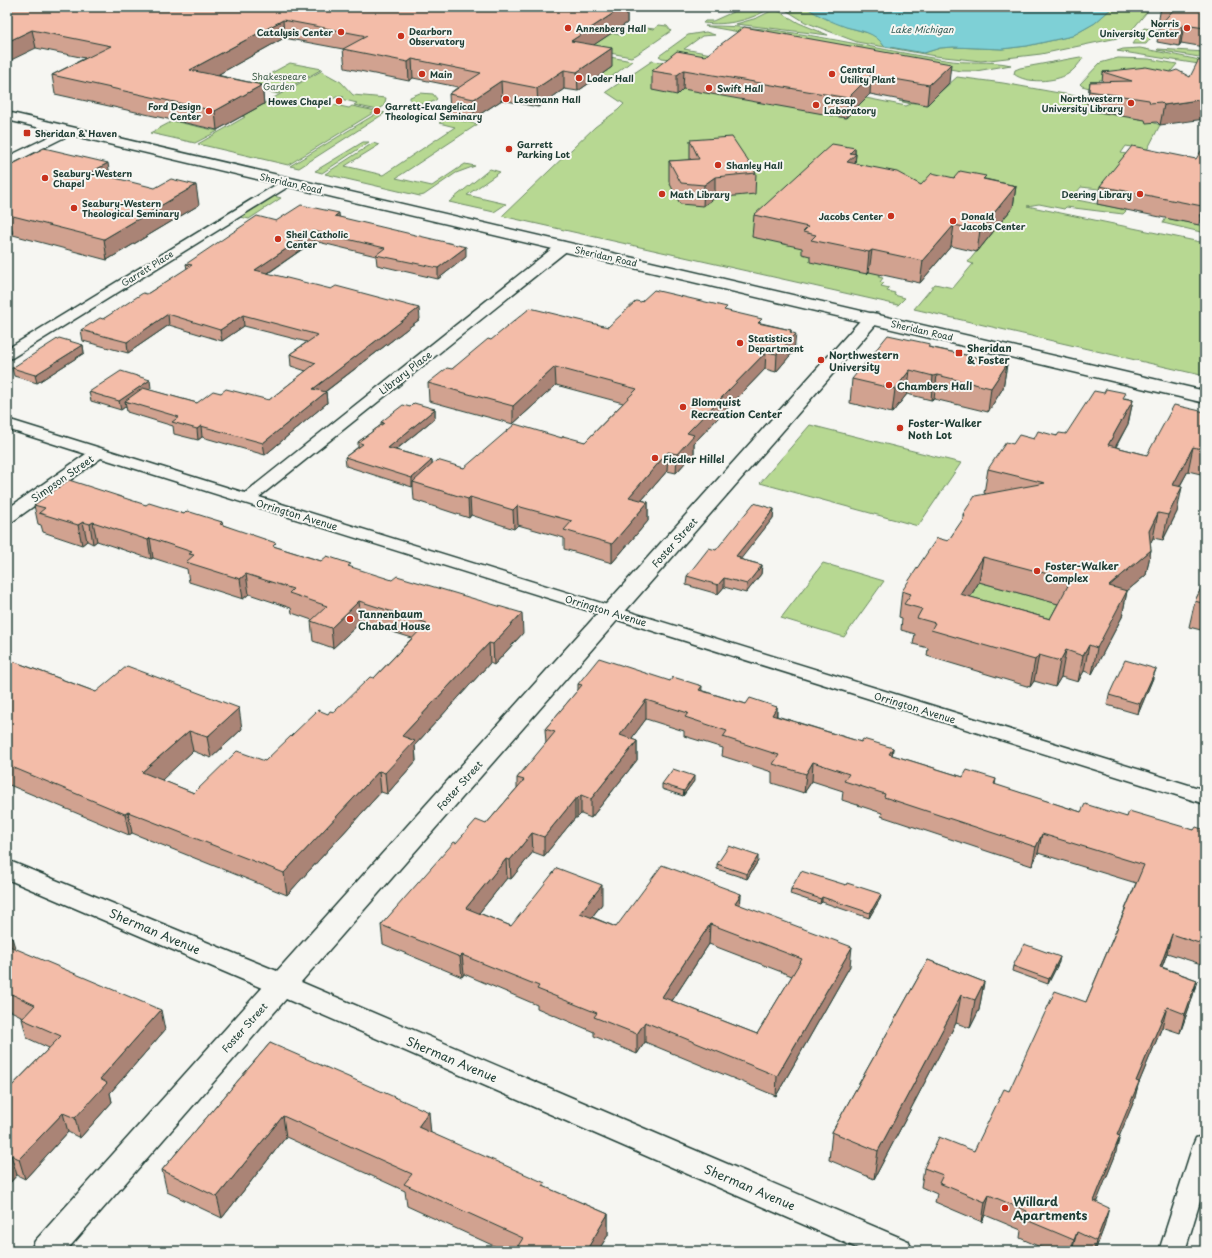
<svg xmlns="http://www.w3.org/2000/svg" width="1212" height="1258" viewBox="0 0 1212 1258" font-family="'Playpen Sans',sans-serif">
<rect width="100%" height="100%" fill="#f6f6f2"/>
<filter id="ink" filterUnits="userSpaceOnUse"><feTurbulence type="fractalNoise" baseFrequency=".025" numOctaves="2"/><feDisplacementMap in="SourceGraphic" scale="8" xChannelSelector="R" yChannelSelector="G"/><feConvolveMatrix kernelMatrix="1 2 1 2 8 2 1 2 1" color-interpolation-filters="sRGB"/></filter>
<g filter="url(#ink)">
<g fill="#b7d892" stroke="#6b8a63">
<path d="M744,7h28c-20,13 -45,19 -69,16l2,-2h8z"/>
<path d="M781,7h25l41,20 25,7 6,4 6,8 40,7 16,-5 13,-1 49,2 25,-3 45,-10 23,-13 18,-16h38l-24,29 -86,18 -60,7 -46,-5 -78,-14 -52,-20z"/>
<path d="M775,9l24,14 29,12 -92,-11 21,-6z"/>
<path d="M659,25l8,1 4,5 -35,24 -5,2 -47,-9 27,-15 9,2 7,-5 5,1 7,-4 15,2z"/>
<path d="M705,26c81,-1 160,22 240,34 22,4 45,0 66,5l-35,6h-15z"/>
<path d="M1144,28l13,2 -11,14h-14z"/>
<path d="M706,32l9,3 -13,1 -18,13 44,8 -39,4 -27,-3 -3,-2 29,-21z"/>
<path d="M1140,48l65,13v4l-88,-14 6,-2z"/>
<path d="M566,49l66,12 -22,17 -10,-2 11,-9z"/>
<path d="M1158,49l47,3v6l-48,-8z"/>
<path d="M1080,57l3,1c-4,6 -9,12 -15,16 -13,8 -42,10 -54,0l1,-4 5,-2z"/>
<path d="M1118,58l31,1 28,5 -21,25 -47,-10 -10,1 3,3 -9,6 -11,-3 -2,-2 20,-21z"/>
<path d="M652,61l63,7 191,38 5,-2 -12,-3 16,2 22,-8 20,-18 46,6 84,15 73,27 -13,25 -21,-4 -5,7 21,4 -34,33 -27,-3 -8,10 4,3 50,10 -4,4 -57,-7 -2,2 -25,-5 -12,2 178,37v133l-291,-67 21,-25 18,4 20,-24 -5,-2 44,-54 -203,39 5,10 53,17 5,-5 11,2 -5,6 5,1 -3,4 4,1 -3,3 8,2 -2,3 8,2 -1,2 11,3 -7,7 -396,-89 93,-89 23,-17 6,-6 -18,-12z"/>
<path d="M290,63l32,6 -44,25 -32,-7z"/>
<path d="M321,71l20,11 12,13 33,3 -2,8 -6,4 -24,-5 3,-2 -16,-4 3,-2 -6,-1 -12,7 23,5 3,-2 24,5 -88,54 -90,-21 47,-27 -3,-1z"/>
<path d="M420,93l13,1 4,5c-7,6 -19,6 -27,1v-3z"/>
<path d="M379,112l6,1 -86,55 -9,-2z"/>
<path d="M447,118l31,6 -82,54 36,8 33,-22 10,2 -19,7 -32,22 -4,1 -95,-22 48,-31 6,2 -34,21 38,9 72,-48 -16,-4z"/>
<path d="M173,121l45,10 -23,12 -45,-10z"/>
<path d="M363,142h6l-47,31 -7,-2z"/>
<path d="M490,169l10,3 -33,23 39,9 -12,8 -45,-10z"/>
<path d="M274,196l7,2 -32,21 -8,-2z"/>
<path d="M1166,218l39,8v7l-42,-10z"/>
<path d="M810,425l151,38 -43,63 -158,-43z"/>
<path d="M823,563l61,18 -40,56 -63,-19z"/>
<path d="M979,582l87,24 -21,39 -89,-25z"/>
</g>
<path fill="#7ed0d6" stroke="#589595" d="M806,7h307l-18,16 -23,13 -45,10 -25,3 -49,-2 -13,1 -16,5 -40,-7c-9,-14 -23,-15 -38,-19 -14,-5 -28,-11 -40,-20z"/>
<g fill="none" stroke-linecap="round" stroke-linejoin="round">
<defs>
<g id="minor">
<path d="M69,127l4,2 2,2 -2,2 -66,33v-9z"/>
<path d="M287,178l6,4 -2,3 -279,173 -5,1v-10z"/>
<path d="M564,242l7,4 -2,3 -310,248 946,293v14l-1104,-346 -88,63 -6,1v-13l79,-55 -79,-25v-10l238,74 314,-250z"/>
<path d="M1205,1135v50l-20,66h-26l34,-106 3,-7z"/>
</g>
<path id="tertiary" d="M872,313l6,1 3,4 -3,4 -577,660 607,259 5,10h-49l-578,-252 -220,252h-36l5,-10 227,-253 -255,-109v-19l270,111 589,-657z"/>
<path id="secondary" d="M7,112l1198,279v12l-1198,-283z"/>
</defs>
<use href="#minor" stroke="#1f3d34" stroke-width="3"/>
<use href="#tertiary" stroke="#1f3d34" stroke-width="3"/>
<use href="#secondary" stroke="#1f3d34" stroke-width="3"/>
<use href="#minor" fill="#f6f6f2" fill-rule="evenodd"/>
<use href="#tertiary" fill="#f6f6f2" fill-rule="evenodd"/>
<use href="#secondary" fill="#f6f6f2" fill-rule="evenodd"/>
</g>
<g fill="#d1a290" stroke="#1f3d34" fill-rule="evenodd">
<path d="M7,7h620v16l-34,22 19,22 -34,24 -14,-2 -26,18 -36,-7 -28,18 -24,-5 -1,-19 9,-7 -45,-9 -4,3 -64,-13 -2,-19 -59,-11 -67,37 45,10 2,19 -47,26 -162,-36 -3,-19 33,-17 -49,-10z"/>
<path d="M1161,7h44v40l-24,-4 -2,3 -22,-4 3,-18h-2z"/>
<path d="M705,56l244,27 -22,22 -57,-11 -24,24 -163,-29 -6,6 -25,-5v-19z"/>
<path d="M1205,60l-45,65 -3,-3 -11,1 -1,-3 -59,-10 4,-28h12l1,-10 87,5z"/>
<path d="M690,140l66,33 -1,21 -40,4 -12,8 -23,-2 -11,-22v-21l21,-1z"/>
<path d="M855,148v6h1l-1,9 66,22 33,-7 31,1 31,7 -3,21 -36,45 -26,-6 -31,37 -51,-11 -2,2 -57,-12v-6l-8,-2v-6l-50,-11 2,-22z"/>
<path d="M1196,159l9,55 -6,11 -102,-21 3,-18z"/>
<path d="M7,165l103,12 89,28 -92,55 -94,-25 -6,4z"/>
<path d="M339,217l127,40 -28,22 -61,-14 -1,-9 -62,-15 -47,33 153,45 -95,73h1l1,11 -62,52 -63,-18 -4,3 -24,-6 -1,-8 -46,-14 -1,-6 -5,4 -30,-9 -2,-9 62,-4 -2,2 48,13 24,-10 48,7 37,-29 -15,-5 -1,-12 17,-12 -63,-16 -22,15 -53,-16 -41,28 -45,-12 -2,-11 22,-11 44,-25 40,-25 -1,-5z"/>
<path d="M641,302l86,9 34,12 30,7v3l3,18 -18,21 -11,-3 -71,74v10l-18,20 -9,-2 -25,29 6,2v19l-36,42 -48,-14v-11l-46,-13 -4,4 -43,-14 -2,3 -55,-18 -1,-14 -1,1 -66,-21 -1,-9 13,-10v-5l23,-17v-3l29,-15 25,2v9l-39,32 36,10v5l32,3 98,-30 23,4 38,-39 -67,-18 -43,39 -84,-23 -1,-18 24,-14 39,-29 117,-13z"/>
<path d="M83,345l1,8 -47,30 -23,-7 -2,-8z"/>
<path d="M929,347l78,17 -4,24 -15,24 -54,-13 -3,1 -24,-6 -15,19 -42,-10 2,-24z"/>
<path d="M1125,398l8,2 -5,24 -12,23 31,8 58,-43v63l-17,-4 -8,15 -3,26 -14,28 -10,-2 -3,5 1,7 -5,25 -19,16 -5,26 -30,57 -8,-3 -6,11 -17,-5 -6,10 -21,-6 -4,6 -103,-31 1,-8 -15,-4 2,-10 -14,-4 1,-12 -3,-1 3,-26 46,-50 15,-21v-6l23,-20 -2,-1 4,-24 25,-25 21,-5 32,-5zM979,582l79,22 -8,15 -80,-22z"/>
<path d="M34,505h112l38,9 38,8 1,3 53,22 45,14 30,7 172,65 -29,32 -4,-2 -75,82 1,16 -29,33 -6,-2 -94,103 -155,-62 -3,2 -122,-51v-125l89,33 146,37 -31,29 -18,-7 -32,29 33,13 71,-32 63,-47 6,-2 40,-34 38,-40 -51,-16 -28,26 -20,-7 -2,-20 1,-1 -20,-7 -1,-5 -42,-14 -6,5 -54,-17 -2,-13 -34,-11 -2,1 -54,-18 -4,3 -6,-3 -5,4 -39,-13 -2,-7 -3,-1z"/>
<path d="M774,509l-1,9 -33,41 22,6 -1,9 -15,19 -22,-6 -6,7 -32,-9 1,-9 29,-26z"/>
<path d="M1205,580v51l-16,-4 6,-26z"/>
<path d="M1153,678l-15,36 -31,-9 2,-10z"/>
<path d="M670,681l76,23 31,3v9l84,26 32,6 -1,7 71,22 33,2 -1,6 86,27 46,5 67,13h11v122l-4,12 -34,-11 -5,14 35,13 -5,19 -12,34 -18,-6 -24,58 -4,16 -15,35 -4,20 -19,46 8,25 -9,24h-46l-29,-13 1,-8 -36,-15 -3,7 -47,-20 2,-8 -16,-7 3,-19 50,-17 35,-60 77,-89 50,-119 -98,-30 -6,13 -151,-50 1,-3 -40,-13 1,-9 -31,-10 -8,12 -32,-10v-11l-50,-16 1,-8 -39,-12v-5l-38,-12 -15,20 6,2v19l-46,58 -10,-4 -4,4h-2l-31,38 -11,-4 -22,27 -4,-1 -28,35 32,13 91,-22 -10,13 24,10 125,-33 -1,11 110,61 -74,130 -131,-54 -8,12 -43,-18v-4l-57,-24v-3l-73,-31 -2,3 -79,-33 -2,-19 75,-82 30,-19 31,-36v-10l29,-34 -1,-15 33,-39v-6zM709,944l83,32 -35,58 -85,-33z"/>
<path d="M1205,718v18l-4,-1z"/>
<path d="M694,781l-11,15 -21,-7v-5z"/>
<path d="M758,861l-11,18 -30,-10v-5z"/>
<path d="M846,885l35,9 -1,5 -11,19 -47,-16 -2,2 -30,-10 1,-5z"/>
<path d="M7,935l8,14 150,81 -55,63 2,9 -32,36 -12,-6 -43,47 -8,-4 -10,11v-95l42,-43 -22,-10 -5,-19 1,-2 -16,-8z"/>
<path d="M928,960l56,22 -5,28 -9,18 -14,-5 -82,156 -45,-19 3,-28z"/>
<path d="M1059,962l-11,22 -36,-13 1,-5z"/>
<path d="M270,1043l161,90 114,54 63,27v21l-10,16h-93l-98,-45 -2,-15 -119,-54 -64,81 -55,-26 -5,-22z"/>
</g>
<g fill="#aa8476" stroke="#1f3d34">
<path d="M623,7h4v16l-56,37v-19z"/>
<path d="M283,20l1,18 -92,51 -2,-19z"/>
<path d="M1184,25l-3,18 -2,3 3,-19z"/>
<path d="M32,30l4,18 -29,14v-20z"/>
<path d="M612,48v19l-34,24 -1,-19z"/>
<path d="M412,59l1,19 -4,3 -1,-19z"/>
<path d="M951,64l-2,19 -22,22 2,-20z"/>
<path d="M564,70v19l-26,18 -1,-19z"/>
<path d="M684,70l-1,19 -6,6v-20z"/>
<path d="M871,75l-1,19 -24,24 2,-20z"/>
<path d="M501,81l1,19 -28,18v-19z"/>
<path d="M262,85l2,19 -47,26 -2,-19z"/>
<path d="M1205,99v20l-45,6 4,-20z"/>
<path d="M855,148v7l1,-1 -2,20 -7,-12 3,-9z"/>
<path d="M108,163l3,20 -20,-11z"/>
<path d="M715,177v21l-12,8 1,-21z"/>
<path d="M196,185l3,20 -92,55 -3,-21z"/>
<path d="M1016,186l-3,21 -36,45 3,-22z"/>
<path d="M1205,202v12l-6,11 3,-19z"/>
<path d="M339,213l1,11 -5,-8z"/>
<path d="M9,215l4,20 -6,4v-23z"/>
<path d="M954,225l-3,21 -31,37 3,-22z"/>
<path d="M313,231l1,10 -58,40 -1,-11z"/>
<path d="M466,247v10l-28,22v-11z"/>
<path d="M872,250l-3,22 -2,2 2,-22z"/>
<path d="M419,308l1,11 -106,81 -1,-11z"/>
<path d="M168,314l1,11 -41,28 -1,-11z"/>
<path d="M243,315l1,11 -22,15 -2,-11z"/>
<path d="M791,330v9l5,-5 -2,17 -18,21 1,-18 13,-22z"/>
<path d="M83,345l1,8 -47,30 -2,-8z"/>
<path d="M766,352l-1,17 -71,74v10l-18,20 1,-19 10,-21z"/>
<path d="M1007,364l-4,24 -15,24 3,-24z"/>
<path d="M555,367l1,18 -43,39v-18z"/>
<path d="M910,370l-3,24 -15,19 3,-24z"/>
<path d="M937,375l-3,24 -3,1 2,-24z"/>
<path d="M150,380l1,8 -20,15 -6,-2 1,5 -5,4 -2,-9z"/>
<path d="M326,392l1,11 -62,52 -2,-12z"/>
<path d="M1133,400l-5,24 -25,45 5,-24z"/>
<path d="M435,409v9l-47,38v-8z"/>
<path d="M201,426l1,11 -4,3 -1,-11z"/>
<path d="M1193,447l-5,24 -21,38 6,-24z"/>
<path d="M668,452l-1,19 -38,44v-18z"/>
<path d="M432,460v9l-19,13v4l-1,1v-9z"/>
<path d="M1182,487l-5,25 -14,28 5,-25z"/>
<path d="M470,497l1,18 -2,3 -1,-19z"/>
<path d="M648,502v19l-36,42v-19z"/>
<path d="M517,506l1,19 -4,4 -1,-19z"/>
<path d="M774,509l-1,9 -33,42 -4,-4z"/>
<path d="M1158,513l-5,25 -9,18 5,-25z"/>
<path d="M83,522l4,19 -5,4 -4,-20z"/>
<path d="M93,522l4,19 -4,3 -3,-20z"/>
<path d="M150,538l3,20 -2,1 -3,-19z"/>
<path d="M1151,550l-5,25 -19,16 -5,26 -30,57 17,-88z"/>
<path d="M983,557l-4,25 -23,38 4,-26z"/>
<path d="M762,565l-1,9 -15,19 1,-9z"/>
<path d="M246,574l3,20 -6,5 -3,-20z"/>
<path d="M724,578v9l-6,7v-9z"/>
<path d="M359,601l2,21 -28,26 -2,-20z"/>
<path d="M522,613l1,20 -29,32 -1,-21z"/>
<path d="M489,643l1,20 -75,82 1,16 -29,33 -2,-21 17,-37z"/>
<path d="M1089,645l-5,26 -6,11 5,-26z"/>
<path d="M1066,650l-5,27 -6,10 5,-26z"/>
<path d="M1039,655l-5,26 -4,6 5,-27z"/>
<path d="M1156,669l-3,9 -15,36 2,-10z"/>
<path d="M702,686l-1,18 -2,-14z"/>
<path d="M646,700v19l-26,35v-19z"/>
<path d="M777,707l-1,18 -4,-10z"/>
<path d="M239,708l3,21 -31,29 -4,-21z"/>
<path d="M189,731l4,20 -46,43 -5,-22z"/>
<path d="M637,741v19l-46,58v-19z"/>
<path d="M893,748l-2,19 -2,-13z"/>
<path d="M813,762l-1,19 -8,12 2,-19z"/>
<path d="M379,771l2,21 -94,103 -3,-22z"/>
<path d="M694,776v5l-11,15 1,-5z"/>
<path d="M581,795v19l-4,4v-19z"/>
<path d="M575,799v19l-31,38v-19z"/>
<path d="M128,812l4,21 -3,2 -4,-21z"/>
<path d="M532,833l1,19 -22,27 -1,-19z"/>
<path d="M1042,834l-4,19 -6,13 4,-19z"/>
<path d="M758,856v5l-11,18v-5z"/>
<path d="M506,859l1,19 -40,50 -1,-20z"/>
<path d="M602,885v19l-22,28v-19z"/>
<path d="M741,894l-1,19 -5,-10z"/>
<path d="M881,894l-1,5 -11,19 1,-5z"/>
<path d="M822,897v5l-2,2 1,-5z"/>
<path d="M710,924l-1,20 -47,72v-19z"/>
<path d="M1172,934l-5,19 -12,33 5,-19z"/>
<path d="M12,938l6,19 -11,-5v-9z"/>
<path d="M852,947l-2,19 -74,130 1,-20z"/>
<path d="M1205,949v3l-4,12z"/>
<path d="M462,955l2,19 -2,3 -2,-20z"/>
<path d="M1060,957l-1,5 -11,22 1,-5z"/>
<path d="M1197,980l-5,19 -12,34 5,-19z"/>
<path d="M984,982l-5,28 -9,18 5,-28z"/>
<path d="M961,995l-5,28 -82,156 4,-28z"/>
<path d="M1167,1007l-5,20 -24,58 -4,16 -22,53 5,-19 19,-54z"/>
<path d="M161,1010l4,20 -55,63 2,9 -32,36 -5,-20 25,-39z"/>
<path d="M645,1022v20l-8,12v-20z"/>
<path d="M429,1112l2,22 -13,-7z"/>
<path d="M63,1113l5,19 -43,47 -6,-20z"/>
<path d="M283,1116l3,21 -64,81 -5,-21z"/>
<path d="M1120,1136l-5,20 -26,65 5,-20z"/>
<path d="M11,1155l6,20 -10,11v-27z"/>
<path d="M989,1195l-4,20 -3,7 3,-20z"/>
<path d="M1109,1208l-5,19 -9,24h-1l2,-10z"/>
<path d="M608,1214v21l-10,16h-12z"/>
<path d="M1077,1232l-5,19h-1l3,-11z"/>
</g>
<g fill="#f3bca8" stroke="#1f3d34" fill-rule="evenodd">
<path d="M7,7h616l-52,34 41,7 -35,24 -13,-2 -27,18 -36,-7 -27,18 -25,-5 32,-21 -69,-14 -4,3 -65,-13 24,-13 -84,-16 -93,50 72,15 -47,26 -163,-36 59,-29 -79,-16 -25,12z"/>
<path d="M1172,7h33v21l-21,-3 -2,2 -21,-3 14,-16z"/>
<path d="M744,27l207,37 -22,21 -58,-10 -23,23 -164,-28 -7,5 -25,-4 25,-20 28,5z"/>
<path d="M1205,60v39l-41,6 -3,-3 -11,1 -1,-3 -60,-9 1,-9 42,-1 -29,-9 43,-5 25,5 6,-2 13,7 8,-16z"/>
<path d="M732,137l24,36 -41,4 -11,8 -23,-2 -12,-22 30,-2 -9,-19z"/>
<path d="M832,144l23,4 -5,5 6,1 -9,8 50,10 24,13 11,-12 22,5 6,-7 26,5 -3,3 33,7 -36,44 -26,-5 -31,36 -51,-11 -3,2 -58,-12 5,-5 -13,-3 5,-5 -54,-12z"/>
<path d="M1205,145v57l-3,4 -102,-20 32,-40 64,13z"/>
<path d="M44,148l64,15 -17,9 64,16 16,-9 25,6 -92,54 -95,-24 -2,1v-51h4z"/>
<path d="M301,205l38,8 -4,3 131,31 -28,21 -62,-13 9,-7 -72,-17 -58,39 76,19 5,-3 83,22 -106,81 13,3 -63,51 -62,-17 -4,3 -25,-7 7,-5 -54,-16 18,-13 54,15 16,-12 8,2 5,-4 43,11 47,-37 -26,-9 28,-19 -75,-20 -23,15 -52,-16 -41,28 -46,-12 19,-12 3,1 40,-26 4,1 45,-29 -6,-1 71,-48 19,5z"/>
<path d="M654,290l73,17 -3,3 38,9 -4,4 33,7 -1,2 6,2 -19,20 -11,-2 -79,81 7,2 -17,19 -9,-2 -39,45 19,5 -36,42 -48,-14 8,-9 -55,-15 -4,4 -43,-13 -2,2 -55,-17 24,-22 27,8 51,-44 47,14 1,-2 22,6 52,-53 -82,-22 -42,39 -85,-23 19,-15 5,1 36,-30 3,1 39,-32 78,19 28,-26 5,1z"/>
<path d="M888,335l42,9 -2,3 79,17 -16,24 -54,-13 -4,1 -23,-6 -15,19 -43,-10z"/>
<path d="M59,338l24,7 -48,30 -23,-7z"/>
<path d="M121,371l29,9 -31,21 -30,-9z"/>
<path d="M1106,389l20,4 -3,5 10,2 -25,45 39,10 27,-50 31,7v38l-12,-3 -20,38 9,2 -14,28 -10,-2 -9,18 2,19 -42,36 18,5 -30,57 -8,-3 -6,11 -17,-6 -6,11 -21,-6 -4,5 -104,-30 4,-7 -18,-5 5,-9 -18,-5 7,-10 -9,-3 35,-53 11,3 17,-25 -2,-2 12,-18 70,-13 -57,-14 18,-27 7,2 6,-9 15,4 4,-8 19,5 2,-3 7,1 28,-43 10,2zM983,557l88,23 -21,39 -90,-25z"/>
<path d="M414,403l21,6 -47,39 44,12 -20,18 -67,-21 18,-13 -5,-2 26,-19 -3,-1 22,-17 7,2z"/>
<path d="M69,480l77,25 3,-2 35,11 3,-3 35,11 -2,2 56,19 -3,3 48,15 6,-5 24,8 -3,2 44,14 5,-4 125,37 -29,31 -4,-1 -87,93 13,5 -30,32 -6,-2 -95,102 -156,-61 -3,2 -118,-49v-106l89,33 31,-26 112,42 -32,29 -18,-6 -47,41 52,21 43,-42 28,10 53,-51 10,4 2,-3 4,1 36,-35 4,1 53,-55 -68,-22 -28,27 -20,-7 16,-15 -38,-13 4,-4 -47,-15 -6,5 -54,-17 8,-7 -5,-1 3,-2 -42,-14 -2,2 -55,-18 -3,2 -7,-2 -5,3 -39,-12 6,-5 -11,-3z"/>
<path d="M754,503l20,6 -38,47 4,1 -1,2 23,6 -15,19 -23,-6 -6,7 -31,-9 22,-28 7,2z"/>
<path d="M1205,580v24l-10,-3z"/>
<path d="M599,658l71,23 3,-4 29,9 -3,4 47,14 4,-6 27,9 -5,8 89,27 2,-3 30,9 -4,6 74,23 4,-7 29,9 -2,5 87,28 4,-8 42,13 2,-6 65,19 2,-3 9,3v115l-33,-11 -12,33 37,13 -12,34 -18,-7 -31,74 3,1 -22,53 3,1 -26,65 15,7 -13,33 -19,-9 -3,8 -50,-21 3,-8 -38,-16 -4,7 -46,-19 4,-8 -19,-7 15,-31 35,14 30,-62 5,2 46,-100 31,11 58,-137 -102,-31 -6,13 -152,-50 1,-3 -41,-13 5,-7 -36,-12 -7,12 -33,-10 6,-9 -56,-18 4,-6 -42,-14 3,-4 -42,-13 -26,35 17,6 -46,58 -10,-4 -4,4h-2l-31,38 -12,-4 -22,27 -4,-1 -40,49 45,18 46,-58 45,17 -22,28 36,14 46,-62 79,29 -6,9 117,44 -75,129 -132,-54 -8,12 -43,-17 3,-4 -60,-24 2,-3 -77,-31 -2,2 -79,-32 73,-83 2,1 20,-23 10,4 38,-44 -7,-2 38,-46 -10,-3 37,-44 -4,-1zM710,924l92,35 -45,75 -95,-37z"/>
<path d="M1125,660l31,9 -16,35 -31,-9z"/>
<path d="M673,769l21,7 -10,15 -22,-7z"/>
<path d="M729,846l29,10 -11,18 -30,-10z"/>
<path d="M801,871l45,14 1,-2 34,11 -11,19 -48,-16 -1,2 -30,-10z"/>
<path d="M7,935l5,3 -5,5z"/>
<path d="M1024,944l36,13 -11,22 -36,-13z"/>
<path d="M7,945l154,65 -61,69 7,4 -32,35 -12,-5 -44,46 -8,-4 -4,4v-68l54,-55 -39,-17 13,-14 -28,-13z"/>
<path d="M928,960l56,22 -9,18 -14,-5 -83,156 -46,-19z"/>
<path d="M270,1043l159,69 -11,15 127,56 -2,3 65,28 -22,37h-71l8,-13 -119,-54 8,-10 -129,-58 -66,81 -55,-27z"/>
</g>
</g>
<g fill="#c8321e" stroke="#f6f6f2" stroke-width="1.5">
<circle cx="568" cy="28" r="4"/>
<circle cx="1187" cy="28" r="4"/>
<circle cx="341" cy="32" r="4"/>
<circle cx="401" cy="36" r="4"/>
<circle cx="422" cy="74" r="4"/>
<circle cx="832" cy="74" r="4"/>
<circle cx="579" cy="78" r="4"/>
<circle cx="709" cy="88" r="4"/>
<circle cx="506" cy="99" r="4"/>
<circle cx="339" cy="101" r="4"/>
<circle cx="1131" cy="103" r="4"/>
<circle cx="816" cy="105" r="4"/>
<circle cx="209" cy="111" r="4"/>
<circle cx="377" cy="111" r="4"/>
<rect x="23" y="129" width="8" height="8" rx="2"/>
<circle cx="509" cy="149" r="4"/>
<circle cx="718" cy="165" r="4"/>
<circle cx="45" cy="178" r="4"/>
<circle cx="662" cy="194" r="4"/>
<circle cx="1140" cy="194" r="4"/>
<circle cx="74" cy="208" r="4"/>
<circle cx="891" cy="216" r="4"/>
<circle cx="953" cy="221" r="4"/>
<circle cx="278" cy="239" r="4"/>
<circle cx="740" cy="343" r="4"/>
<rect x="955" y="349" width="8" height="8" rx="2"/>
<circle cx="821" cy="360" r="4"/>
<circle cx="889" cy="385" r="4"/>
<circle cx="683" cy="407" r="4"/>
<circle cx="900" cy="428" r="4"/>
<circle cx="655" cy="458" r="4"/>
<circle cx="1037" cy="571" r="4"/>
<circle cx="350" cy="619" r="4"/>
<circle cx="1005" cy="1208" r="4"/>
</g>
<g text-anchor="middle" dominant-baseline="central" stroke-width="4" stroke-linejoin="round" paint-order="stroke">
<g font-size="9" font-weight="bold" fill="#1f3d34" stroke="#f6f6f2" text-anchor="start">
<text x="1179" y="23" text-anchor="end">Norris<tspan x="1179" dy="10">University Center</tspan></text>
<text x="576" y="28">Annenberg Hall</text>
<text x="409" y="31">Dearborn<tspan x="409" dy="10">Observatory</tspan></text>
<text x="333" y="32" text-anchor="end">Catalysis Center</text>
<text x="840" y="69">Central<tspan x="840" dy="10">Utility Plant</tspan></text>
<text x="430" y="74">Main</text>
<text x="587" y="78">Loder Hall</text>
<text x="717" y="88">Swift Hall</text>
<text x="1123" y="98" text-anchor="end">Northwestern<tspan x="1123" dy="10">University Library</tspan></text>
<text x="514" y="99">Lesemann Hall</text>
<text x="824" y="100">Cresap<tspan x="824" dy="10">Laboratory</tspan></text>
<text x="331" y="101" text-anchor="end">Howes Chapel</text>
<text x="201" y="106" text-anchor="end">Ford Design<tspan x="201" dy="10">Center</tspan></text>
<text x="385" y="106">Garrett-Evangelical<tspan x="385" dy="10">Theological Seminary</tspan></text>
<text x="35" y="133">Sheridan &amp; Haven</text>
<text x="517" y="144">Garrett<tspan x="517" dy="10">Parking Lot</tspan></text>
<text x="726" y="165">Shanley Hall</text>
<text x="53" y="173">Seabury-Western<tspan x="53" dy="10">Chapel</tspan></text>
<text x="670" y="194">Math Library</text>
<text x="1132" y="194" text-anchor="end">Deering Library</text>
<text x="82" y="203">Seabury-Western<tspan x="82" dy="10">Theological Seminary</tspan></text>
<text x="883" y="216" text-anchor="end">Jacobs Center</text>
<text x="961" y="216">Donald<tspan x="961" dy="10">Jacobs Center</tspan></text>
<text x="286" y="234">Sheil Catholic<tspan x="286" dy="10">Center</tspan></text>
<text x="748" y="338">Statistics<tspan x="748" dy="10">Department</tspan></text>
</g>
<g font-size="9" font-style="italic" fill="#325a54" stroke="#f6f6f2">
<text x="922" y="29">Lake Michigan</text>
</g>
<g font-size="9" fill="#3d5c47" stroke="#f6f6f2">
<text x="279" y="76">Shakespeare<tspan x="279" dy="10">Garden</tspan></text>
</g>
<g font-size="9" fill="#1f3d34" stroke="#f6f6f2">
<text transform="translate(291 183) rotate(13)">Sheridan Road</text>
<text transform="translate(606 256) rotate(13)">Sheridan Road</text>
<text transform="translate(147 268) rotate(-32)">Garrett Place</text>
<text transform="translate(922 330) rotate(13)">Sheridan Road</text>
</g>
<g font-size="10" font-weight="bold" fill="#1f3d34" stroke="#f6f6f2" text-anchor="start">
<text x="967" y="347">Sheridan<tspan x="967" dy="12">&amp; Foster</tspan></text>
<text x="829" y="354">Northwestern<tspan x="829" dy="12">University</tspan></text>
<text x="897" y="385">Chambers Hall</text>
<text x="691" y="401">Blomquist<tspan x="691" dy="12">Recreation Center</tspan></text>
<text x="908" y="422">Foster-Walker<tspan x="908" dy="12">Noth Lot</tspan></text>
<text x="663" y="458">Fiedler Hillel</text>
<text x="1045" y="565">Foster-Walker<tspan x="1045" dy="12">Complex</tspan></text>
<text x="358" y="613">Tannenbaum<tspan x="358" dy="12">Chabad House</tspan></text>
</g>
<g font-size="10" fill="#1f3d34" stroke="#f6f6f2">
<text transform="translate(405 372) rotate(-38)">Library Place</text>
<text transform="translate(62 478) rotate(-35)">Simpson Street</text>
<text transform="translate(297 514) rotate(17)">Orrington Avenue</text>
<text transform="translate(674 542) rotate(-48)">Foster Street</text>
<text transform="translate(606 610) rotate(17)">Orrington Avenue</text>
<text transform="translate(915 707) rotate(17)">Orrington Avenue</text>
<text transform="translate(459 785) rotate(-48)">Foster Street</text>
<text transform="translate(244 1027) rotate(-48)">Foster Street</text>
</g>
<g font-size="12" fill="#1f3d34" stroke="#f6f6f2">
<text transform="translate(155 931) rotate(23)">Sherman Avenue</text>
<text transform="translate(452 1059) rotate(23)">Sherman Avenue</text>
<text transform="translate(750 1187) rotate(23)">Sherman Avenue</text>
</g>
<g font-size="12" font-weight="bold" fill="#1f3d34" stroke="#f6f6f2" text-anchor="start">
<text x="1013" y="1201">Willard<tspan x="1013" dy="14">Apartments</tspan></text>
</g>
</g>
<rect width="1212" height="1258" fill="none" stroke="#f6f6f2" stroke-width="24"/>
<rect x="12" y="12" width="1188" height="1234" fill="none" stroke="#1f3d34" stroke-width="1.5" filter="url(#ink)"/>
</svg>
